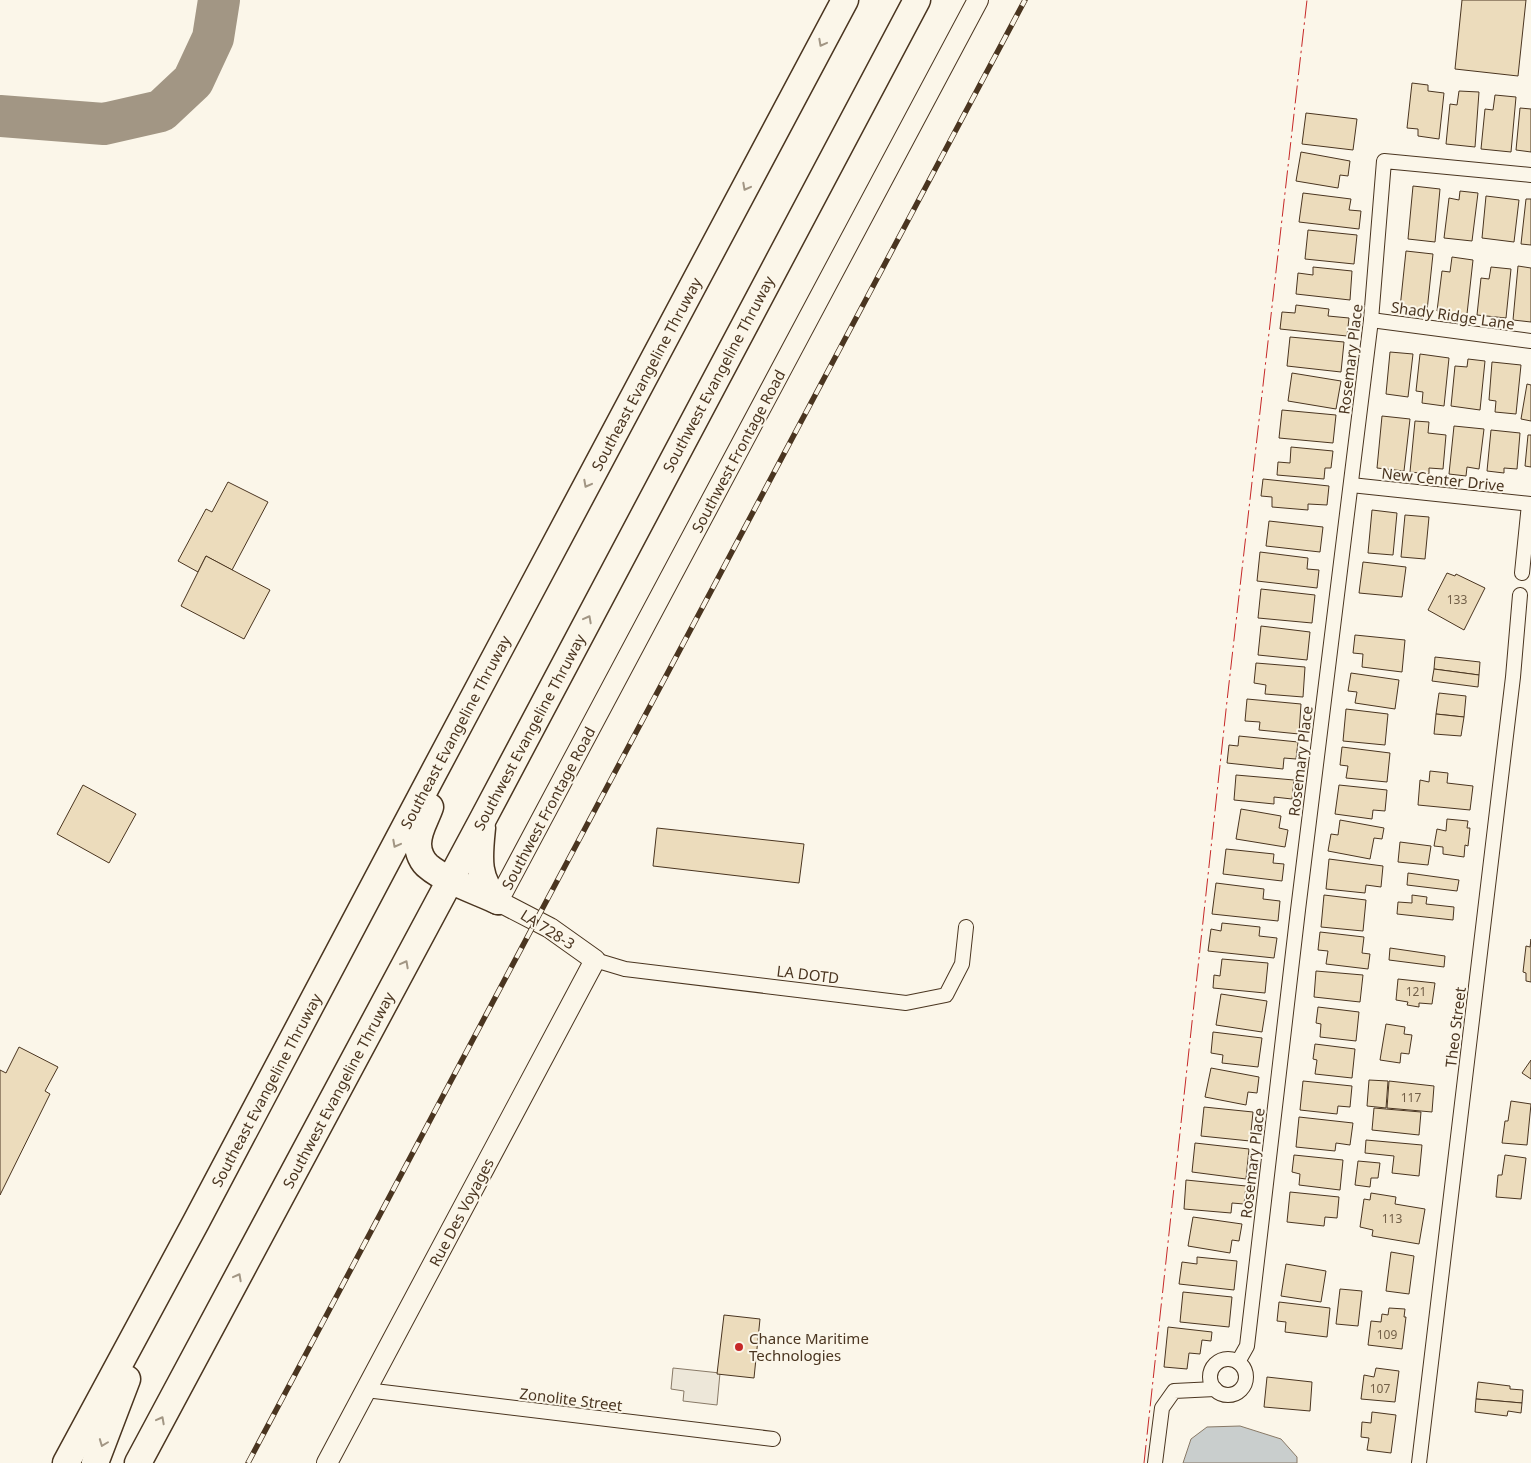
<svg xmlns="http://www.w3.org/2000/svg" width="1531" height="1463" viewBox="0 0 1531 1463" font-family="'Noto Sans',sans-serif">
<rect width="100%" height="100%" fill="#fbf6e9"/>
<path fill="#ede7d9" stroke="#887966" d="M673,1368l47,5 -3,32 -34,-4 1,-10 -13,-2z"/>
<path fill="#c9cecd" stroke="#887966" d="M1240,1426l41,13 16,18v6h-114l8,-24 16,-12z"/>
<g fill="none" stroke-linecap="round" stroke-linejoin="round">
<path stroke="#a29684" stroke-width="42" d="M0,116l104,8 57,-13 32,-30 20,-43 6,-38"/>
</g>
<g fill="#ecdcbc" stroke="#4a3520">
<path d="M1462,0h64l-8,76 -63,-7z"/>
<path d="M1412,83l16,2v6l16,2 -5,46 -21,-3v-7l-11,-1z"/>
<path d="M1459,91l20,1 -4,55 -29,-3 4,-40 7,1z"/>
<path d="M1495,95l21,2 -5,55 -30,-3 4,-40 8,1z"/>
<path d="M1520,108l11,1v43l-15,-2z"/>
<path d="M1306,113l51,6 -4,31 -51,-6z"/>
<path d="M1301,152l49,9 -2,15 -8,-1 -2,13 -42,-7z"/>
<path d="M1413,186l27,3 -5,53 -27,-3z"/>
<path d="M1460,191l18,2 -6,48 -28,-3 5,-40 10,2z"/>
<path d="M1303,193l48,6 -2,11 12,1 -2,18 -60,-7z"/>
<path d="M1486,196l33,4 -5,42 -32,-4z"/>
<path d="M1526,199h5v46l-10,-1z"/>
<path d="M1308,230l49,5 -3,29 -49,-5z"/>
<path d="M1406,251l27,3 -6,57 -27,-3z"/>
<path d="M1452,257l21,3 -6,54 -30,-3 5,-40 8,1z"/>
<path d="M1518,266l13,2v54l-18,-2z"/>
<path d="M1313,267l39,4 -2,29 -54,-6 2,-21 15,2z"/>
<path d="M1491,267l20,2 -5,49 -29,-3 4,-37 8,1z"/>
<path d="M1296,305l33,4 -1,7 21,2 -2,18 -67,-7 2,-17 13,1z"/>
<path d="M1290,337l54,5 -3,30 -54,-6z"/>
<path d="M1390,352l23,2 -5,43 -22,-3z"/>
<path d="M1420,354l29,4 -5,48 -22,-3 1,-11 -7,-1z"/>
<path d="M1468,359l17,2 -5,49 -29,-4 4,-40 12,1z"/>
<path d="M1492,362l29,3 -5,49 -21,-2 1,-11 -7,-1z"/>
<path d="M1292,373l49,8 -5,28 -48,-8z"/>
<path d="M1527,384l4,1v36l-10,-2z"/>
<path d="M1282,410l54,5 -3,28 -54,-5z"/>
<path d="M1382,416l28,3 -6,52 -27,-3z"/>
<path d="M1415,421l14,1 -1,11 18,2 -3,34 -14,-1v6l-19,-2z"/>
<path d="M1454,426l30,3 -5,40 -12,-2 -1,9 -17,-2z"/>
<path d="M1491,430l29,3 -3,36 -13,-1v5l-17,-2z"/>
<path d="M1528,435h3v32l-6,-1z"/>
<path d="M1291,447l42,4 -2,17h-6l-1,11 -47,-4 1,-13 12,1z"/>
<path d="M1263,479l66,7 -2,19 -19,-1v6l-36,-3v-10l-11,-1z"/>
<path d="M228,482l40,20 -36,68 -26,-14 -8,16 -20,-11 28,-52 6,3z"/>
<path d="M1372,510l25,3 -4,42 -25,-2z"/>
<path d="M1405,515l24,2 -4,42 -24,-2z"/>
<path d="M1269,521l54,6 -3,25 -54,-6z"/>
<path d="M1260,552l48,6 -1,11 12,1 -2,18 -60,-7z"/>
<path d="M206,556l64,34 -26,49 -63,-33z"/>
<path d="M1363,562l43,5 -4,30 -43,-4z"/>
<path d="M1447,573l8,3 1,-2 29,14 -21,42 -36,-20z"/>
<path d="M1261,589l54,6 -3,28 -54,-5z"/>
<path d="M1261,626l49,6 -3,28 -49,-5z"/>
<path d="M1355,635l50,5 -3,32 -40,-5 1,-13 -10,-1z"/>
<path d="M1435,657l45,5 -1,13 -45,-6z"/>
<path d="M1256,663l49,4 -2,30 -38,-3 1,-9 -12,-2z"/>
<path d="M1434,669l45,6 -1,12 -46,-6z"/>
<path d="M1351,673l48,7 -4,29 -40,-6 2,-11 -9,-1z"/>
<path d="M1439,693l27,3 -2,21 -28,-3z"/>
<path d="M1247,699l54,5 -2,30 -40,-4 1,-8 -15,-1z"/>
<path d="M1346,709l42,5 -3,31 -42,-4z"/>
<path d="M1436,714l28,3 -3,19 -27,-2z"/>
<path d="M1239,736l59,6 -2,17 -12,-1 -1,11 -56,-6 2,-18 9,1z"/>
<path d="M1342,747l48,6 -3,29 -41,-4 2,-12 -8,-1z"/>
<path d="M1430,771l18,2 -1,10 26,3 -3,24 -52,-5 2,-25 9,2z"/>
<path d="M1236,775l58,5 -2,19 -18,-2v7l-40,-4z"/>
<path d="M83,785l53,29 -27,49 -52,-29z"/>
<path d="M1339,785l48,5 -2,21 -12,-1 -1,9 -37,-5z"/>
<path d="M1241,809l40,7 -2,12 9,2 -3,17 -49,-8z"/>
<path d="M1447,819l21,2 -1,7h3l-2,18 -3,-1 -1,12 -21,-3v-7l-9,-1 3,-17 9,2z"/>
<path d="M1340,820l44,8 -2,11 -8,-1 -4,21 -42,-8 3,-17 7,1z"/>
<path d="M657,828l147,16 -5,39 -146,-17z"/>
<path d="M1400,842l31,4 -3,19 -30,-3z"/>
<path d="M1226,849l48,5 -1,9 11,1 -2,17 -59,-7z"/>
<path d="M1329,859l54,7 -2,21 -15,-2 -1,8 -39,-4z"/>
<path d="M1408,873l51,7 -2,11 -50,-6z"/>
<path d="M1216,883l48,6 -1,10 17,2 -2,20 -66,-7z"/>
<path d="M1324,895l42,5 -3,31 -42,-4z"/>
<path d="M1412,895l15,2 -1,7 28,3 -1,13 -56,-6 1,-12 14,1z"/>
<path d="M1222,923l38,4 -1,9 18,2 -3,20 -66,-7 3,-22 10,2z"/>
<path d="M1320,932l44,5 -2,16 8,1 -2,15 -42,-5 2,-13 -10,-1z"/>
<path d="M1531,939v43l-5,-1v-8l-3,-1 3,-26 4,1z"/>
<path d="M1390,948l55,8 -1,11 -55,-7z"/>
<path d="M1222,959l46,4 -3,30 -52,-5 1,-13 6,1z"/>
<path d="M1316,971l47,4 -3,27 -46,-5z"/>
<path d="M1398,979l37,4 -3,21 -13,-1v4l-12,-2 1,-3 -12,-2z"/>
<path d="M1221,994l46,7 -5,31 -46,-7z"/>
<path d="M1318,1007l41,5 -3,29 -36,-4 1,-13 -5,-1z"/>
<path d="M1386,1024l19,3 -1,7 8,1 -3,19 -8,-1 -1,10 -20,-3z"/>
<path d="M1213,1032l49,6 -4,29 -36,-4 1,-8 -12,-2z"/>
<path d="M1315,1044l40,5 -3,29 -37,-4 2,-14 -4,-1z"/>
<path d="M19,1047l39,20 -13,24 5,3 -50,101v-125l6,3z"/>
<path d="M1531,1060v19l-9,-6z"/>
<path d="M1211,1068l48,9 -2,16 -9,-1 -2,13 -41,-8z"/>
<path d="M1369,1080l19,1 -2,27 -19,-2z"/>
<path d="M1303,1081l49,5 -2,21 -12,-1 -1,8 -37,-4z"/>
<path d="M1389,1081l45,5 -2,26 -45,-4z"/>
<path d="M1511,1101l20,3 -4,41 -25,-2 3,-22h3z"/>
<path d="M1204,1107l49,5 -3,29 -49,-5z"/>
<path d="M1374,1108l47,4 -2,23 -47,-5z"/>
<path d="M1299,1117l54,6 -3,22 -14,-2 -1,8 -39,-4z"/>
<path d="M1366,1140l56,5 -3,31 -27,-3 2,-17 -29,-3z"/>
<path d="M1195,1143l54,6 -3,30 -54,-7z"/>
<path d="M1294,1155l49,5 -3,30 -41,-5 1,-11 -8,-2z"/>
<path d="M1505,1155l21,3 -5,41 -25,-2 2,-22h4z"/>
<path d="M1358,1161l22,2 -2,15h-7l-1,9 -15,-2z"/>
<path d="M1186,1180l60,6 -2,18 -12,-1 -1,10 -47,-4z"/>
<path d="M1290,1192l49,5 -2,21 -12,-1 -1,9 -37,-4z"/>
<path d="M1371,1193l25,4 -1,7 30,5 -6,35 -47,-8 1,-6 -13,-3 4,-28 6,1z"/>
<path d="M1193,1217l49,7 -3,17 -7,-1 -2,13 -42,-7z"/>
<path d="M1391,1252l23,4 -5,38 -23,-3z"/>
<path d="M1197,1257l40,4 -3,29 -55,-6 3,-22 15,2z"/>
<path d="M1286,1264l40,7 -5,31 -40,-6z"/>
<path d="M1340,1289l22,2 -4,35 -22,-2z"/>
<path d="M1183,1292l49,5 -3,30 -49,-5z"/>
<path d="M1279,1302l51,6 -3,29 -42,-5 1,-10 -9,-1z"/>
<path d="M1389,1308l16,1 -1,8h2l-4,32 -34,-4 3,-24 10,1 1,-8 6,1z"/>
<path d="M724,1315l36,4 -6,59 -37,-4z"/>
<path d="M1168,1327l44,5 -1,9 -9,-1 -2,14 -11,-1 -2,16 -23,-2z"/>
<path d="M1376,1368l23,3 -4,31 -34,-3 3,-24 10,2z"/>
<path d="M1267,1377l45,5 -2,29 -46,-4z"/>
<path d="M1478,1382l32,4v3l13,1 -1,13 -46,-4z"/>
<path d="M1476,1399l46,4 -1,10 -13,-2 -1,5 -32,-4z"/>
<path d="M1372,1412l24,3 -5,38 -24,-3 2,-12 -8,-1 1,-15 9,1z"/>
</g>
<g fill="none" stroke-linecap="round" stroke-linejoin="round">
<defs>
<g id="street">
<path d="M1371,320l160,21"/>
<path d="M1351,485l180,19"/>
<path d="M1522,573l7,-69"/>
<path d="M595,960l30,9 281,34 40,-8 16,-31 4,-37"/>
<circle cx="1228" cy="1377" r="18"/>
<path d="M1238,1362l9,-16 51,-436 73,-590 13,-159 147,14"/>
<path d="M366,1390l407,49"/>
<path d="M1155,1463l7,-55 12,-17 41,-2"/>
<path d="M1419,1463l94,-786 7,-82"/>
</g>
<path id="secondary" d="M327,1463l268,-503 -45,-32 -52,-27 480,-901"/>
<g id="highway">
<path d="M430,807c-4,12 -12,23 -12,37 0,8 4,18 11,23 15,13 50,25 69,34"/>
<path d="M482,828c-3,29 -6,51 16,73"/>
<path d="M66,1463l130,-241 238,-450 411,-772"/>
<path d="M95,1463l32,-84"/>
<path d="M138,1463l346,-646 433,-817"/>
</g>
</defs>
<use href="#street" stroke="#4a3520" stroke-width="16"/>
<use href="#secondary" stroke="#4a3520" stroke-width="22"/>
<use href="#highway" stroke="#4a3520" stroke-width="29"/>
<use href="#street" stroke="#fbf6e9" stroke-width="14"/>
<use href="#secondary" stroke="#fbf6e9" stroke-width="20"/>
<use href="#highway" stroke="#fbf6e9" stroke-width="26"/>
<defs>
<path id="rail" d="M248,1463l777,-1463"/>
</defs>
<use href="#rail" stroke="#4a3520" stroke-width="5.5"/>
<use href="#rail" stroke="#fbf6e9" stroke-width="4" stroke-dasharray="11" stroke-linecap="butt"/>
<path stroke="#c62828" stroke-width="1" stroke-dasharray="18 4 2.5 4" stroke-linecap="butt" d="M1144,1463l83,-762 80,-701"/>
</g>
<defs><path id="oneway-chevron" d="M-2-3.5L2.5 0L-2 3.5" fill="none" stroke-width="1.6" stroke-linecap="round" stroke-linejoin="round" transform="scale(1.25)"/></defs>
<g stroke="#a29684">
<use href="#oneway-chevron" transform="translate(822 43) rotate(118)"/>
<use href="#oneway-chevron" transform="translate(746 187) rotate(118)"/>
<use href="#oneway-chevron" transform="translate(587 484) rotate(118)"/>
<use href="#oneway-chevron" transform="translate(588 619) rotate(-62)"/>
<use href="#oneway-chevron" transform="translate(396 844) rotate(118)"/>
<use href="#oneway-chevron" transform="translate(405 964) rotate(-62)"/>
<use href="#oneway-chevron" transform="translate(238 1277) rotate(-62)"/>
<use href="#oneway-chevron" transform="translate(161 1420) rotate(-62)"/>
<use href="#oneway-chevron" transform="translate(103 1443) rotate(111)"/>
</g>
<circle fill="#c62828" stroke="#fbf6e9" stroke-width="2" cx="739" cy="1347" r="5"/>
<g text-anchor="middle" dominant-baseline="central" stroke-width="4" stroke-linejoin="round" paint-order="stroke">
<g font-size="12" fill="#725f47">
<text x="1457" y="599">133</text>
<text x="1416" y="991">121</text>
<text x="1411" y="1097">117</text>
<text x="1392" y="1218">113</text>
<text x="1387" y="1334">109</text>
<text x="1380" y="1388">107</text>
</g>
<g font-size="15" fill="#4a3520" stroke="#fbf6e9">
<text transform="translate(1453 315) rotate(8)">Shady Ridge Lane</text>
<text transform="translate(1350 359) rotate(-83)">Rosemary Place</text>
<text transform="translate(646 374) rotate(-62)">Southeast Evangeline Thruway</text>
<text transform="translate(718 374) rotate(-62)">Southwest Evangeline Thruway</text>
<text transform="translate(738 451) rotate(-62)">Southwest Frontage Road</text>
<text transform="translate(1443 479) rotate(6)">New Center Drive</text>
<text transform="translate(455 732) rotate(-62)">Southeast Evangeline Thruway</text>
<text transform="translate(529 732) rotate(-62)">Southwest Evangeline Thruway</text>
<text transform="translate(1300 761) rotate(-83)">Rosemary Place</text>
<text transform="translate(548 808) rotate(-62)">Southwest Frontage Road</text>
<text transform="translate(548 929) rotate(32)">LA 728-3</text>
<text transform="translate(808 974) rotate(7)">LA DOTD</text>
<text transform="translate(1455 1027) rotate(-83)">Theo Street</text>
<text transform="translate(266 1090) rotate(-62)">Southeast Evangeline Thruway</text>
<text transform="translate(338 1090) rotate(-62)">Southwest Evangeline Thruway</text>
<text transform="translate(1252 1163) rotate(-83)">Rosemary Place</text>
<text transform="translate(461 1212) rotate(-62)">Rue Des Voyages</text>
<text transform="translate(571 1399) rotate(7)">Zonolite Street</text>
</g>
<g font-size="15" fill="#4a3520" stroke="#fbf6e9" text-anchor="start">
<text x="749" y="1338">Chance Maritime<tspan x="749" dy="17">Technologies</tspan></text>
</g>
</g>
</svg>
